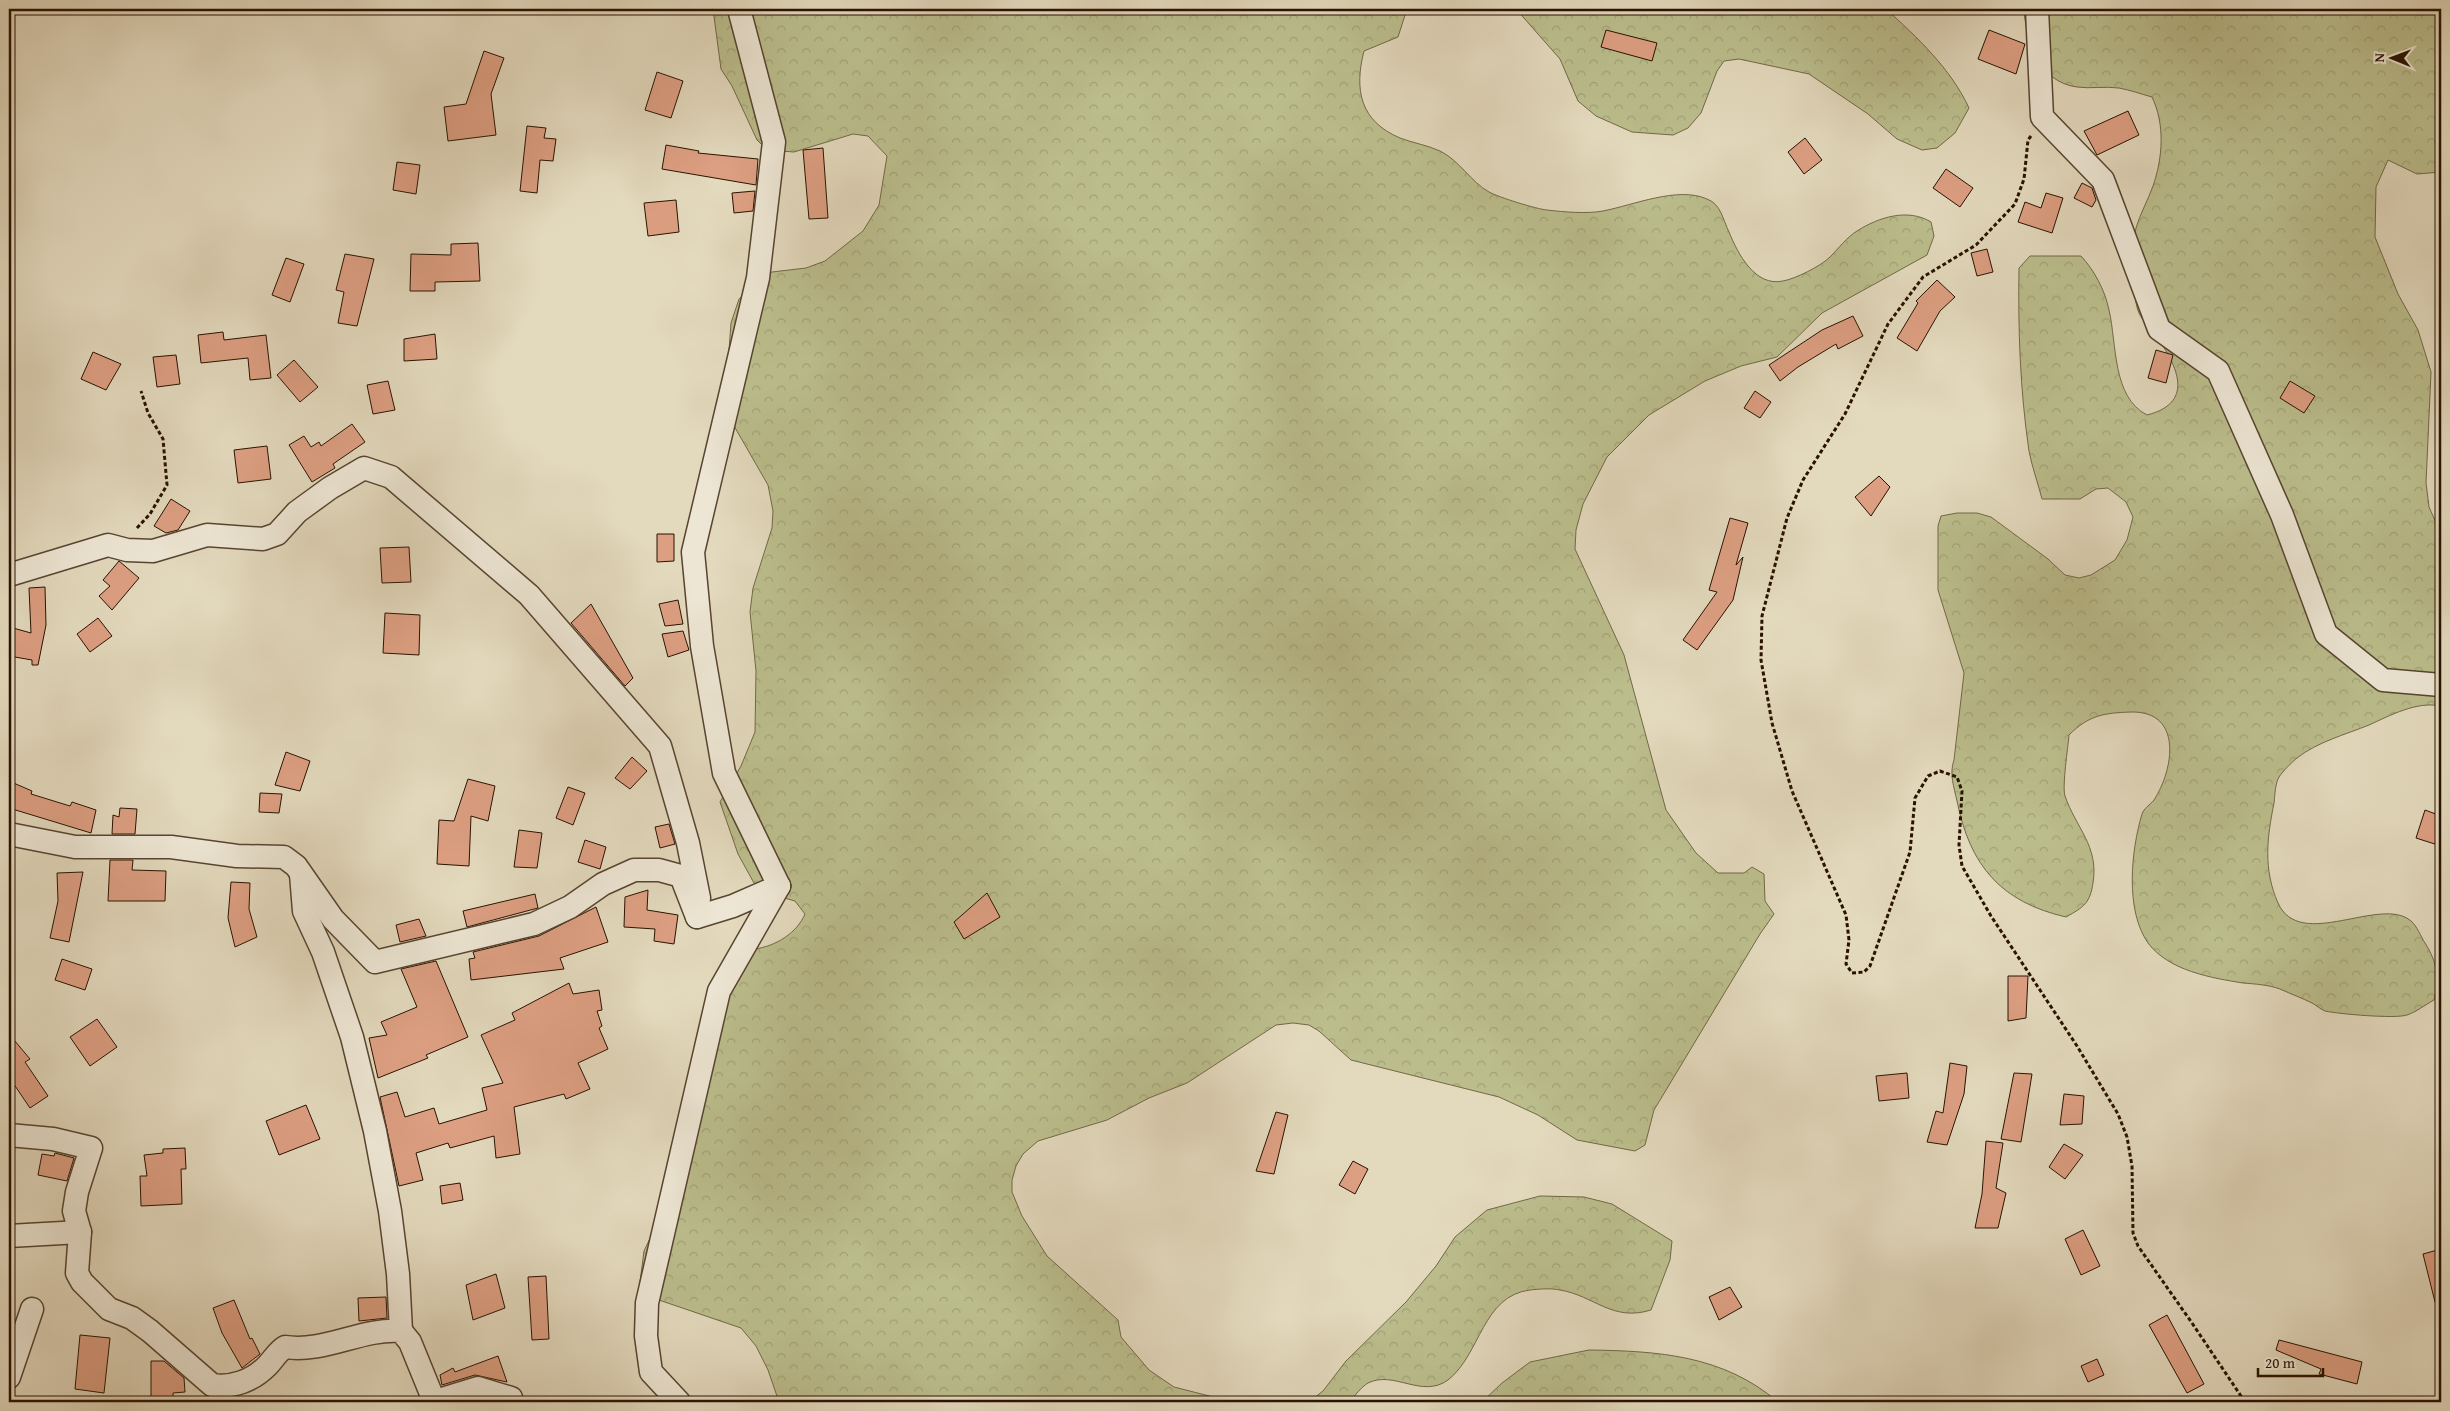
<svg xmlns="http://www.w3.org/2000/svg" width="2450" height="1411" viewBox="0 0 2450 1411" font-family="'Gentium Book Plus',serif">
<defs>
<pattern id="forest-crowns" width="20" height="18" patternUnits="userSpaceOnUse" patternTransform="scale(1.25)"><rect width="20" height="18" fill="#bbbd8c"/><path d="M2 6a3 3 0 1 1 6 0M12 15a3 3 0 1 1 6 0" fill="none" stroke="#a1a177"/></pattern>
</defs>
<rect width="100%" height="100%" fill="#e3d9bd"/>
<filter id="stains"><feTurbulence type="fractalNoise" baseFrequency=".004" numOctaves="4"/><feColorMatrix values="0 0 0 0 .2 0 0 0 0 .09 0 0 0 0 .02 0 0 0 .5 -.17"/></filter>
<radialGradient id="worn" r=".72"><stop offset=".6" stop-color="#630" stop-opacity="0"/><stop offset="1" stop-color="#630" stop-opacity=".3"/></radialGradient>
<g fill="url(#forest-crowns)" stroke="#726846">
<path d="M713,9h694l-9,28 -34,14c-10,39 -4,70 36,87 13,5 27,7 40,13 19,9 31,31 49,41 9,5 47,17 58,18 17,2 40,4 56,1 31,-6 75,-25 104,-12 14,5 16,21 22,33 9,22 26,55 54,49 12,-2 38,-15 47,-24 8,-8 17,-20 27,-26 22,-14 51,-23 74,-9l3,14 -7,19 -105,58 -45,44 -36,9 -36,15 -56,34 -42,42 -24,47 -7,26 -1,19 49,106 42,155 30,43 22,20h26l8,-6 12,7 1,27 9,13 -14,20 -106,176 -9,35 -10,6 -58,-11 -39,-25 -39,-18 -148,-37 -32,-29 -10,-6 -16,-2 -17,2 -89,58 -38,15 -42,22 -69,21 -15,13 -7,12 -4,14v12l10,24 25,40 71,64 3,17 28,33 25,17 59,15h-454l-11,-32 -12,-24 -15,-18 -85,-29 -16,-17 4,-31 9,-19 51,-219 51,-64c21,-3 42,-16 50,-35l-10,-13 -25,-7 -16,-11 -16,-29 -18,-52 21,-36 14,-34 1,-61 -6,-59 3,-24 19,-60 1,-17 -5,-26 -38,-66 -5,-15 6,-81 8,-24 22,-22 11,-5 34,-4 19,-7 38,-30 16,-26 8,-49 -19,-20 -15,-2 -59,18 -27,-2 -10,-10 -25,-54 -11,-17z"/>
<path d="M1516,9h370c31,28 65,60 83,99l-14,25 -18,15 -15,2 -25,-11 -29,-25 -59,-40 -70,-15 -15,2 -7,10 -16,42 -13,15 -15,7 -41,-3 -36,-16 -18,-15 -18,-42z"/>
<path d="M2024,9h417v163l-24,2 -29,-14 -12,27 -1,50 23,57 20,36 13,42 -5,111 3,24 12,27v172c-24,-5 -50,9 -72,19 -22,9 -52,17 -72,33 -5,4 -14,13 -18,19 -4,7 -4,18 -5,26 -7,35 -11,66 4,100 22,49 103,-8 133,18 6,5 10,16 14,22 12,19 15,35 9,57 -9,5 -18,12 -27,15 -12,4 -68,-1 -82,-4 -5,-2 -9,-6 -13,-8 -10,-5 -21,-9 -32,-14 -11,-4 -24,-5 -37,-6 -31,-5 -74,-12 -95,-40 -23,-33 -17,-92 -6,-129 2,-6 8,-9 12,-14 20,-31 29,-89 -23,-88 -27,1 -42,3 -62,23 -1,13 -7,51 -4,61 11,32 34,50 28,87 -3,20 -9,24 -27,34 -65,-15 -96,-51 -109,-116 -3,-14 -8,-27 -3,-41l10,-87 -26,-83v-64l3,-10 16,-3h20l14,4 57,42 17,16 14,3 12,-3 24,-15 12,-20 6,-23 -7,-15 -18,-14 -12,1 -16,10h-38c-4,-16 -10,-32 -13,-48 -9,-61 -11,-122 -10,-183l11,-12h51c13,14 24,34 28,54 8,34 3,87 38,105 51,-13 28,-53 7,-82 -4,-6 -11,-12 -14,-18 -4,-7 -5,-19 -6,-26 -2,-14 -1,-48 2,-61 4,-14 12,-28 17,-42 10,-29 12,-62 -1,-89 -11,-3 -22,-7 -33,-9 -14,-2 -29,1 -42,-1 -38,-5 -51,-45 -53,-78z"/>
<path d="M1540,1196l44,1 28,7 60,37 -2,19 -19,50c-39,12 -56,-14 -91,-20 -9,-2 -21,-1 -30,0 -48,6 -49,64 -82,90 -26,19 -54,-10 -80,3 -7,4 -13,13 -19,19h-40l14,-11 23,-30 60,-59 30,-36 19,-29 32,-27z"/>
<path d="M1589,1350c69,1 134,5 189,52h-296l20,-19 28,-21z"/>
</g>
<g fill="#dd9f82" stroke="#291201">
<path d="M1606,30l51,13 -5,18 -51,-14z"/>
<path d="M1989,30l36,14 -9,30 -38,-15z"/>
<path d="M484,51l20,7 -13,36 5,41 -48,6 -4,-34 22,-3z"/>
<path d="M657,72l26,9 -12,37 -26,-8z"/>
<path d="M2128,111l11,24 -42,20 -13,-24z"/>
<path d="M527,126l19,2 -2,10 12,1 -3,22 -13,-1 -3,33 -17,-2z"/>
<path d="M1805,138l17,22 -18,14 -16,-22z"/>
<path d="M666,145l33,6 -1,2 60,6 -2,26 -94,-16z"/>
<path d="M823,148l5,70 -19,1 -6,-69z"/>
<path d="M397,162l23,3 -4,29 -23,-4z"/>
<path d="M1946,169l27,19 -13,19 -27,-19z"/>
<path d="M2082,183l10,5 4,12 -4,7 -18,-9z"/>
<path d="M755,191l-2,20 -19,2 -2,-20z"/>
<path d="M2046,193l17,5 -11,35 -34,-11 7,-20 16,6z"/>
<path d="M676,200l3,32 -31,4 -4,-33z"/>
<path d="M478,243l2,38 -45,1v9h-25l1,-37 40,1v-11z"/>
<path d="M1987,249l6,23 -16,4 -6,-23z"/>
<path d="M345,254l29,5 -17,67 -19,-3 6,-31 -8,-2z"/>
<path d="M286,258l18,6 -14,38 -18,-7z"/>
<path d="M1937,280l18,17 -15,14 -23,40 -20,-13 21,-35 -2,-2z"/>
<path d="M1853,316l10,20 -25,13 -2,-5 -38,23 -18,14 -11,-16 53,-35z"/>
<path d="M223,332l1,8 42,-5 5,43 -21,2 -2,-22 -47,5 -3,-28z"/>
<path d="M435,334l2,25 -33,2v-22z"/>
<path d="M2156,350l17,5 -7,28 -18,-5z"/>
<path d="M93,352l28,12 -15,26 -25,-11z"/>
<path d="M176,355l4,29 -23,3 -4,-30z"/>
<path d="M294,360l24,27 -18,15 -23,-27z"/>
<path d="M388,381l7,29 -22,4 -6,-29z"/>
<path d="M2290,381l25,15 -11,17 -24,-15z"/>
<path d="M1755,391l16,11 -11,16 -16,-10z"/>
<path d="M352,424l13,18 -32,22 2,4 -23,14 -23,-37 15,-9 7,11 8,-5 2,4z"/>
<path d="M267,446l4,33 -33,4 -4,-33z"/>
<path d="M1879,476l11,11 -19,29 -16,-19z"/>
<path d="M171,499l19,12 -12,19 -12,3 -12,-7z"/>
<path d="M1730,518l18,5 -12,42 7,-8 -10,43 -36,50 -14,-10 34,-48 -8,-2z"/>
<path d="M657,534h17v27l-17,1z"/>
<path d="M409,547l2,35 -29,1 -2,-35z"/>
<path d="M119,561l20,17 -27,32 -13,-14 11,-10 -7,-6z"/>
<path d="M45,587l1,38 -8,40h-6v-5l-23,-4v-6l4,-22 18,5 -2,-45z"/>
<path d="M678,600l5,24 -18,2 -6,-22z"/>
<path d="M591,604l42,74 -8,8 -54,-63z"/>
<path d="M385,613l35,2 -1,40 -36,-2z"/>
<path d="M98,618l14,18 -22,16 -13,-18z"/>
<path d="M683,631l6,19 -21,7 -6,-23z"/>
<path d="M286,752l24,9 -10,30 -25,-6z"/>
<path d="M632,757l15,14 -17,18 -15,-11z"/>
<path d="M468,779l27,7 -7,35 -17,-5 -2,50 -32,-2 2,-44 15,1z"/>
<path d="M9,781l23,10 -1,3 39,12 2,-4 24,8 -5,23 -82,-25z"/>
<path d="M568,787l17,6 -12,32 -17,-7z"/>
<path d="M260,793l22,1 -3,19 -20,-1z"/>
<path d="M120,808l17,1 -2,25h-23l1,-19 6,2z"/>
<path d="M2425,810l16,6v30l-25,-8z"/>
<path d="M669,824l6,20 -15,4 -5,-21z"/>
<path d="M519,830l23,3 -5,35 -23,-1z"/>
<path d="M585,840l21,7 -6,22 -22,-7z"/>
<path d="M110,860h23l-1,10 34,1 -1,30h-57z"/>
<path d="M83,872l-14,70 -19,-4 8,-37 -1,-28z"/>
<path d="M231,882l19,1 -1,26 8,28 -22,10 -7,-29z"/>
<path d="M648,890l-1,20 31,5 -4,29 -20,-3 1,-12 -31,-2 1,-30z"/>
<path d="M987,893l13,24 -36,22 -10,-17z"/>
<path d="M535,894l3,14 -71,19 -4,-16z"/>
<path d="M596,907l12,35 -48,16 4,11 -93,11 -2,-21 6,-1 -2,-6 66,-16z"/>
<path d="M419,919l7,17 -26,6 -4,-17z"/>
<path d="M62,959l30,10 -7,21 -30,-10z"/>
<path d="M436,961l32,76 -42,18 2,3 -50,20 -9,-40 18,-3 -6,-13 36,-15 -16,-38z"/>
<path d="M2008,976h20l-2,42 -18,3z"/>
<path d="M569,983l4,11 26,-4 3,20 -5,1 5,15 -3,2 9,21 -30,14 12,26 -24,10 -2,-5 -50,13 6,47 -24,4 -2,-22 -44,12 -2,-5 -32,10 7,27 -24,6 -19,-89 17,-5 8,25 29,-9 5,16 48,-14 -5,-22 21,-5 -22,-48 34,-15 -3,-7z"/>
<path d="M97,1019l20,28 -27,19 -20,-29z"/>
<path d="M9,1034l21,25 -5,3 23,34 -18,12 -21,-31z"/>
<path d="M1950,1063l17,3 -3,28 -17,51 -20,-3 9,-31 7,2z"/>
<path d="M1907,1073l2,25 -30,3 -3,-25z"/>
<path d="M2014,1073l18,1 -11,68 -20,-3z"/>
<path d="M2064,1094l20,2 -2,28 -22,1z"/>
<path d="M306,1105l14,34 -41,16 -13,-34z"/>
<path d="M1276,1112l12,3 -14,59 -18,-3z"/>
<path d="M1986,1141l17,2 -7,45 10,5 -8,35h-23l7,-34z"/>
<path d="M2064,1144l19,11 -18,24 -16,-12z"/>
<path d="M185,1148l1,21h-5l1,35 -41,2 -1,-30h7l-3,-21 19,-2v-4z"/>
<path d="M55,1153l19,5 -7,23 -29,-6 4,-21 12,2z"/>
<path d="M1353,1161l15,8 -13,25 -16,-9z"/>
<path d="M460,1183l3,17 -21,4 -2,-18z"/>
<path d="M2083,1230l17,36 -19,9 -16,-36z"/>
<path d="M2441,1249v52l-6,1 -12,-48z"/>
<path d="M496,1274l9,34 -32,12 -7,-35z"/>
<path d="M546,1276l3,63 -17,1 -4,-63z"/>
<path d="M1730,1287l12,20 -23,13 -10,-23z"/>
<path d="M386,1297l1,21 -28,3 -1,-23z"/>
<path d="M234,1300l16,39 2,-1 8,16 -18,14 -20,-35 -9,-25z"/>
<path d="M2167,1315l37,69 -17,9 -38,-68z"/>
<path d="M80,1335l30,3 -6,55 -29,-4z"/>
<path d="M2279,1340l83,22 -5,22 -38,-10 2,-5 -45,-19z"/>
<path d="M498,1356l9,26 -32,-7 -33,10 -2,-10 13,-7 2,4z"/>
<path d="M2097,1359l7,16 -16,7 -7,-16z"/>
<path d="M151,1361h13l20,17 1,14 -12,1v6h-22z"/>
</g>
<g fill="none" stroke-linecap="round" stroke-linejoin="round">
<defs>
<g id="minor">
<path d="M739,9l35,133 -16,136 -65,274 9,94 22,127 55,113"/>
<path d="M2037,9l5,108 61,63 56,149 59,42 64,144 44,119 57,46 58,5"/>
<path d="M9,575l99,-30 19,5 26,1 54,-16 56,4 14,-5 20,-22 33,-24 34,-20 27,9 138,118 131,151 28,97 11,55 -2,19"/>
<path d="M9,834l66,13h96l66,9 47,1 12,9 37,53 42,43 159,-38 36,-17 33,-23 31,-14h25l22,6 16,41 36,-11 46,-20"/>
<path d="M301,874l3,37 19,41 29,85 23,94 15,80 8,63 3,57"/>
<path d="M9,1135l44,4 38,9 -14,44 -3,19 6,21 -3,41 5,9 27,27 23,9 18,13 62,54c20,3 40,-4 55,-19 7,-7 10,-14 18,-19 40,6 76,-19 116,-16l9,11 22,54 7,4 39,-12 33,10 1,4"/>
<path d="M9,1236l71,-4"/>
<path d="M9,1377l23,-68"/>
<path d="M679,1402l-28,-30 -5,-36 1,-33 72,-312 60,-105"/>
</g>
</defs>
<use href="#minor" stroke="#584430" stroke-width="25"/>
<g stroke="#291201" stroke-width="3" stroke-dasharray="4 2.5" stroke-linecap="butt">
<path d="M2031,136l-3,4 -4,39 -9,25 -39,41 -53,32 -35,47 -43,90 -42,66 -16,38 -25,98 -1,44 11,63 20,68 54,124 3,25 -3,24 6,9 12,-1 6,-6 40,-114 5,-54 13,-22 12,-5 17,6 5,14 -3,54 3,21 29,50 86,130 41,68 9,23 5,29 1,67 5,13 54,77 53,79"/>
<path d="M137,528l13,-14 17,-29 -4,-46 -15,-26 -7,-22"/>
</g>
<use href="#minor" stroke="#ede6d4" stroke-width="22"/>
</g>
<rect width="2450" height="1411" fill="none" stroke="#e3d9bd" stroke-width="30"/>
<rect x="10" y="10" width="2430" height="1391" fill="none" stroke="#291201" stroke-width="2.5"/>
<rect x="15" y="15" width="2420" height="1381" fill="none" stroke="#291201"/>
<g transform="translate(2392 58) rotate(271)" stroke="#ede6d4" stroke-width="4" paint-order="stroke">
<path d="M0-4L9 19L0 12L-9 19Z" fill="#291201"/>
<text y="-8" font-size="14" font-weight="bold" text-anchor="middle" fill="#291201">N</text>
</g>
<path d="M2258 1368v8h65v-8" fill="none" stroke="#291201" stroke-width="2.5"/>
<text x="2265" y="1368" font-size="15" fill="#291201" stroke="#ede6d4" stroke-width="4" paint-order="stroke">20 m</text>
<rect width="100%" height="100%" filter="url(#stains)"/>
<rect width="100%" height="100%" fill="url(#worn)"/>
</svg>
